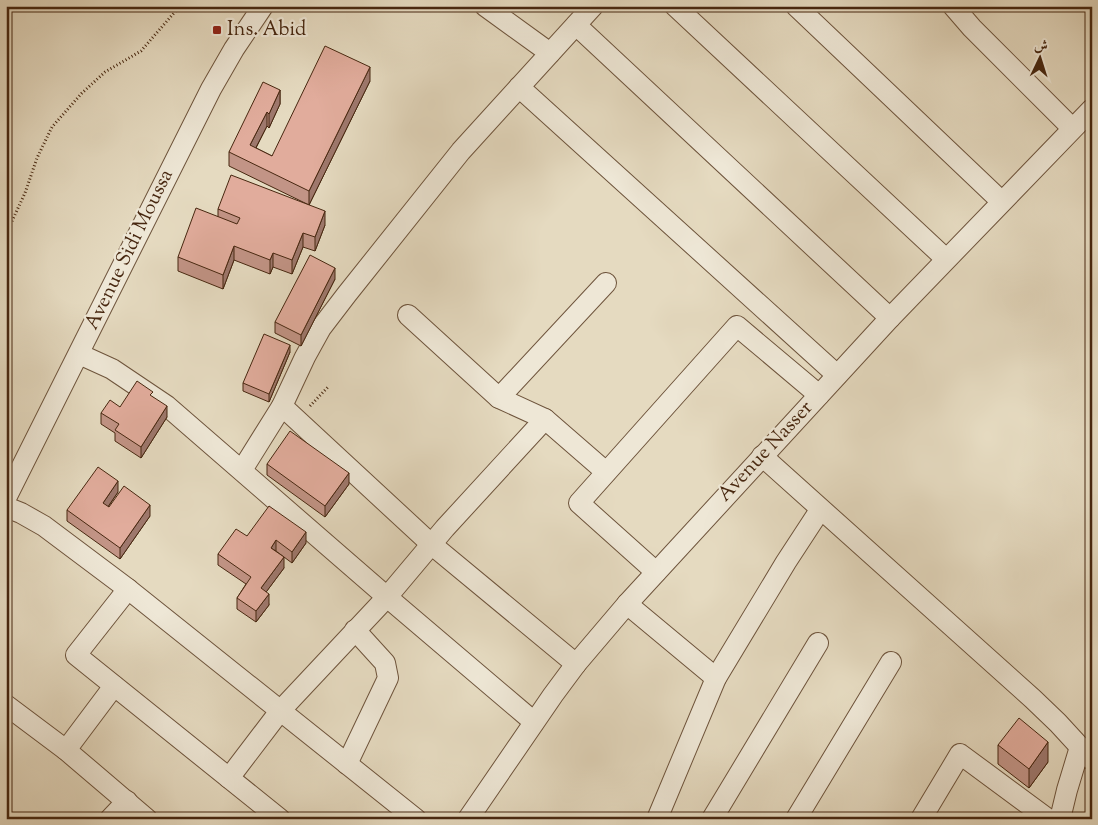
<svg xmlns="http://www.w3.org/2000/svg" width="1098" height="825" viewBox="0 0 1098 825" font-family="'Sorts Mill Goudy',Amiri,serif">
<rect width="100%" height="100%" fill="#e5dac0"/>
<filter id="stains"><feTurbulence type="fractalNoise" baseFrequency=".004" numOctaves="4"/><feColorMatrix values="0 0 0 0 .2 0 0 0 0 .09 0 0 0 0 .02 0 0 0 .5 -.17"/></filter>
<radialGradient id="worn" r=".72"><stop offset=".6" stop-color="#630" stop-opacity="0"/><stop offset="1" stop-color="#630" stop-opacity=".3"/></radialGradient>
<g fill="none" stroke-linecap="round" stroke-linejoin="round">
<defs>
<g id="minor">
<path d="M485,6l65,47"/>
<path d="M675,6l271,253"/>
<path d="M796,6l205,195"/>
<path d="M953,6l19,22 100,100"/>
<path d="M576,25l314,293"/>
<path d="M519,87l318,288"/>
<path d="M408,315l91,83 46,21 61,53"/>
<path d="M79,354l33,15 55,37 220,191 147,125"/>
<path d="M499,398l107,-115"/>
<path d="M282,406l149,138 145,120"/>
<path d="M762,456l271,243 25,24 34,37"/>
<path d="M242,470l40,-64 23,-49 16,-29 26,-34 114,-143 132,-145"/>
<path d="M6,498l205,-409 23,-40 29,-43"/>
<path d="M6,507l15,6 23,13 84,63 288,230"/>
<path d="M656,572l-77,-69 158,-177 82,69"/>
<path d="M128,589l-52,66 204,164"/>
<path d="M627,604l89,74"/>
<path d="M6,705l60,45 81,69"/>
<path d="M66,750l48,-64"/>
<path d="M347,764l41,-86 -3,-15 -30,-33"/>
<path d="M229,778l51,-67 107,-114 58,-69 100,-109"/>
<path d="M110,819l17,-18"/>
<path d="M468,819l85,-124 23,-31 51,-60 263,-286 202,-209"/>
<path d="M657,819l59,-141 70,-116 34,-52"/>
<path d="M712,819l106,-176"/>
<path d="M796,819l95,-157"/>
<path d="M921,819l39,-65 88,65"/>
<path d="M1060,819l7,-29 13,-43"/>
</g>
</defs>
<use href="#minor" stroke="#6e543c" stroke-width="22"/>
<g stroke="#472710" stroke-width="3" stroke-dasharray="1 2.5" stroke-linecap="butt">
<path d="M6,234l19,-41 12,-35 15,-31 30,-34 23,-21 36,-21 39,-45"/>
<path d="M310,406l18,-19"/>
</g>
<use href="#minor" stroke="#eee7d6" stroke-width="20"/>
</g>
<g fill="#c29486" stroke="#472710">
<path d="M370,81l-61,124 -80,-39v-14l51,-62v14l-11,24 -2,-2 -11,22 16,8z"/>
<path d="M218,209l107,16 -10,26 -12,-4 -11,27 -19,-7 -3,7 -36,-14 -11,29 -45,-18v-14l40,-40z"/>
<path d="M335,279l-34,67 -26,-13v-11z"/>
<path d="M290,352l-21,50 -26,-11v-8z"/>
<path d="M153,397l14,20 -26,41 -26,-17v-8l-14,-9v-11z"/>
<path d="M267,464l82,20 -24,33 -58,-42z"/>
<path d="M118,492l-10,15 42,9 -30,43 -53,-38v-11z"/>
<path d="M247,536l59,7 -14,20 -16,-12 8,17 -18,24 3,13 -13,17 -19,-13v-11l9,-14 -28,-19v-11z"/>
<path d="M998,745l50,17 -19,26 -31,-24z"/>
</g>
<g fill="#9e786d" stroke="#472710">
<path d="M370,67v14l-61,124v-14z"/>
<path d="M280,90v14l-11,24v-14z"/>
<path d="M267,112v14l-17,33v-14z"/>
<path d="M325,211v14l-10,26v-14z"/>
<path d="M303,233v14l-11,27v-14z"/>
<path d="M234,246v14l-11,29v-14z"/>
<path d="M273,253v14l-3,7v-14z"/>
<path d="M335,268v11l-34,67v-11z"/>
<path d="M290,345v7l-21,50v-8z"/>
<path d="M167,406v11l-26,41v-11z"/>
<path d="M349,473v11l-24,33v-11z"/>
<path d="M118,481v11l-15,22v-11z"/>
<path d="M150,505v11l-30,43v-11z"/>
<path d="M306,532v11l-14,20v-11z"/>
<path d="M276,540v11l-5,-3z"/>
<path d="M284,557v11l-23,31v-11z"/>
<path d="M269,594v11l-13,17v-11z"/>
<path d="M1048,742v20l-19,26v-19z"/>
</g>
<g fill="#e1ac9c" stroke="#472710">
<path d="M325,46l45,21 -61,124 -80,-39 34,-70 17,8 -11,24 -2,-2 -17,33 22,11z"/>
<path d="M231,175l94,36 -10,26 -12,-4 -11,27 -19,-7 -3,7 -36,-14 -11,29 -45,-18 18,-49 41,16 3,-6 -22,-9z"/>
<path d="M310,255l25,13 -34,67 -26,-13z"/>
<path d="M264,334l26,11 -21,49 -26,-11z"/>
<path d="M137,381l16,11 -3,3 17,11 -26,41 -26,-17 4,-6 -18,-11 9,-13 10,7z"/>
<path d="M290,431l59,42 -24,33 -58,-42z"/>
<path d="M98,467l20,14 -15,22 6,4 15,-21 26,19 -30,43 -53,-38z"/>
<path d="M269,506l37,26 -14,20 -16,-12 -5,8 13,9 -23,31 8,6 -13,17 -19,-13 14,-21 -33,-23 18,-25 11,7z"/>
<path d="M1019,718l29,24 -19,27 -31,-24z"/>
</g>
<rect fill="#8f2418" stroke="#eee7d6" stroke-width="2" x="212" y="25" width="10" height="10" rx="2.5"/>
<g text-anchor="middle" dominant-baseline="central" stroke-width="4.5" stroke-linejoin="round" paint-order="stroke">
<g font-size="20" fill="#472710" stroke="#eee7d6" text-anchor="start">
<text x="227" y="30">Ins. Abid</text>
</g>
<g font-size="20" fill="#472710" stroke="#eee7d6">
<text transform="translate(130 250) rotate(-64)">Avenue Sidi Moussa</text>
<text transform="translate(766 452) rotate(-47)">Avenue Nasser</text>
</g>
</g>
<rect width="1098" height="825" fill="none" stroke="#e5dac0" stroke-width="25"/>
<rect x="8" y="8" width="1083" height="810" fill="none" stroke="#472710" stroke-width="2.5"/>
<rect x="12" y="12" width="1073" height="800" fill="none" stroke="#472710"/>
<g transform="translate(1040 58) rotate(4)" stroke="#eee7d6" stroke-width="4" paint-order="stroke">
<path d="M0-4L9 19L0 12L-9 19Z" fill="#472710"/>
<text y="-8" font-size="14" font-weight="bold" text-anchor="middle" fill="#472710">ش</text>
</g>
<rect width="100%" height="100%" filter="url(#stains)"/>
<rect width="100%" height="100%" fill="url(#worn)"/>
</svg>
